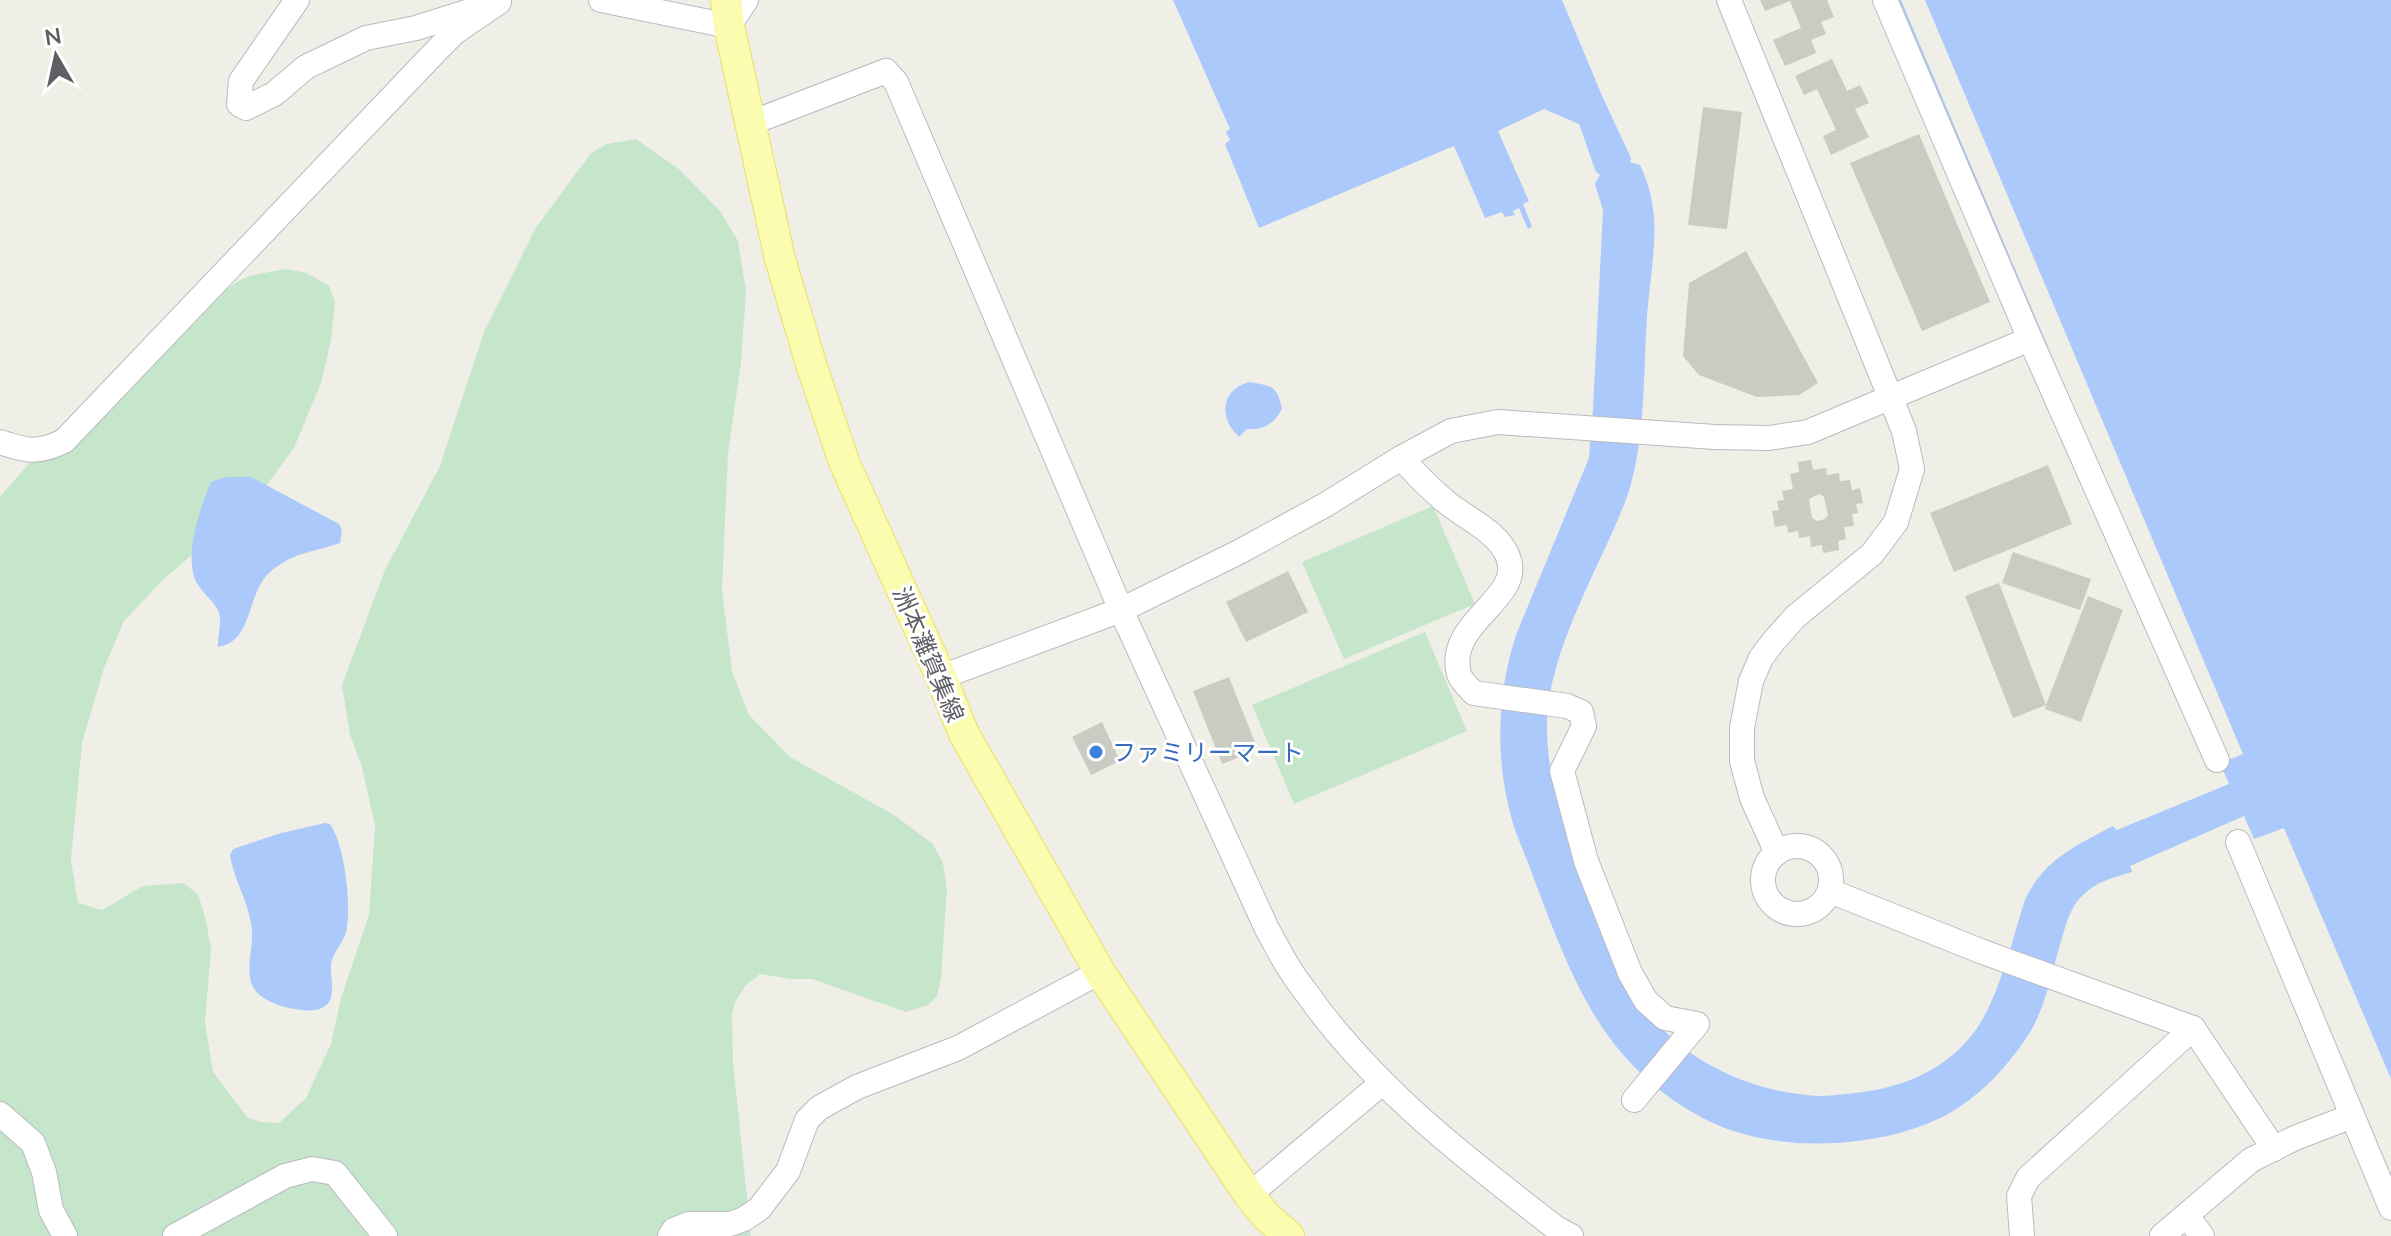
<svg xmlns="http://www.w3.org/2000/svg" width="2391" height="1236" viewBox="0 0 2391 1236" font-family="Mulish,'Noto Sans JP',sans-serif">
<rect width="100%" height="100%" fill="#f0efe7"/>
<g fill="#c5e6cb">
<path d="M636,139l43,30 41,42 18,30 8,50 -5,72 -13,91 -6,136 10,81 17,44 41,42 104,58 39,29 10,19 4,26 -6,90 -4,17 -9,9 -22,7 -94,-33h-21l-31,-5 -15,12 -11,18 -2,11 1,47 18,174h-751v-739l71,-82 35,-32 66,-58 68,-45 13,-5 33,-6 21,4 22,13 6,16 -4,38 -10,43 -27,65 -48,65 -51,39 -33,29 -38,40 -20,47 -22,75 -11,117 7,43 24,7 41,-24 40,-3 15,11 8,26 5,30 -6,72 8,50 35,46 14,4 17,1 27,-25 25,-54 10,-46 28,-83 6,-89 -13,-59 -12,-32 -8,-50 43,-115 55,-104 44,-134 51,-103 56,-76 16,-9z"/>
<path d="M1433,506l42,98 -131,55 -42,-97z"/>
<path d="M1425,632l42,99 -173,73 -42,-99z"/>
</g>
<g fill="#abc9fb">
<path d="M1173,0h389l41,98 28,60 -1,4 10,3c8,16 13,36 14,54 2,30 -5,68 -7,98 -4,59 -1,133 -23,188 -26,65 -75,146 -77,217 -1,66 23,129 52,188 12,25 25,51 37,76 5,10 9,23 16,31 39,49 106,76 167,79 11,0 24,-2 35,-3 46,-4 93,-23 121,-62 24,-33 37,-91 50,-131 17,-39 52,-55 88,-74l4,4 112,-46 -330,-784h492v1079l-107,-251 -30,11 -10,-23 -114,50 2,6c-18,5 -36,10 -49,23 -13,12 -16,27 -21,43 -10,33 -17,74 -37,102 -20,29 -48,59 -79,75 -64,34 -169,39 -235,7 -34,-16 -67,-42 -91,-71 -50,-59 -74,-146 -104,-218 -21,-64 -21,-133 0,-198l73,-177 4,-49 10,-199 -8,-26 5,-9 -4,-3 -17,-48 -35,-15 -46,22 31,70 -6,3 9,23 -4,2 -9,-21 -6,3 2,4 -10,2 -3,-5 -17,6 -31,-72 -195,82 -34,-84 5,-4 -4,-8 4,-3z"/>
<path d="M1249,382c23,4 28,3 33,27 -8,15 -19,21 -35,20l-8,8c-20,-18 -19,-47 10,-55z"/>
<path d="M226,477h25l88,47 3,6 -2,13c-28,10 -45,8 -70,29 -24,21 -16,70 -52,75 -1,-11 5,-25 0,-37 -5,-9 -14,-16 -20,-25 -16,-25 2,-77 13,-103z"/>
<path d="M325,823l5,1c15,22 22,82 16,108 -3,12 -14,21 -15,33 -1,12 6,33 -6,41 -8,7 -26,4 -36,2 -11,-2 -31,-10 -36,-21 -8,-15 0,-39 -1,-55 -1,-26 -18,-51 -22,-77l3,-6 48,-16z"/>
</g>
<path fill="#f0efe7" d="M1901,0h24l318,754 -19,8z"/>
<g fill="#cbcac3" fill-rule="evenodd">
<path d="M1760,0h67l7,17 -13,5 5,12 -15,6 5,13 -31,13 -12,-26 28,-12 -11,-27 -25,10z"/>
<path d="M1832,59l15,32 13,-6 9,18 -14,6 14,28 -38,18 -8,-19 13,-6 -19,-41 -13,6 -9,-19z"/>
<path d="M1703,107l39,5 -15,117 -39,-4z"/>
<path d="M1919,134l71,168 -68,29 -72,-168z"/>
<path d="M1746,251l72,132 -19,12 -42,2 -58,-22 -16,-19 6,-73z"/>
<path d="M1811,460l2,10 13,-2 1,7 12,-2 1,8 10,-1 2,10 8,-2 3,15 -7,1 2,9 -6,1 2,12 -10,1 2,12 -8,2 1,9 -16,3 -1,-8 -11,2 -1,-11 -11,2 -1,-7 -10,2 -1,-8 -12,2 -3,-16 7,-1 -2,-9 7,-1 -2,-9 11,-2 -3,-15 9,-2 -1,-10zM1820,494l4,3 4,18 -3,4 -8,2 -5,-3 -3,-19z"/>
<path d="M2048,465l24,59 -118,48 -24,-59z"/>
<path d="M2013,552l78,27 -11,31 -78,-27z"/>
<path d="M1288,571l20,41 -62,30 -20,-40z"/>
<path d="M1999,583l47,122 42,-109 35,14 -42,112 -36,-13 1,-4 -33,13 -48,-122z"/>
<path d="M1229,677l29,73 -36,14 -29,-73z"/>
<path d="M1102,722l18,39 -29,14 -19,-38z"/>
</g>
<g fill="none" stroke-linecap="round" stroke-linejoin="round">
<defs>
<g id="minor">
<path d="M297,0l-56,81 -2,23 7,4 28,-14 32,-27 60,-29 50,-10 60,-19"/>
<path d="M601,0l128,26 17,-26"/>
<path d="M1729,0l175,431 8,38 -16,53 -24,32 -77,63 -22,25 -12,16 -10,23 -9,47v33l10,37 25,55"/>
<path d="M1885,0l145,339 187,421"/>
<path d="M751,123l135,-52 10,11 225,528 146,319c8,14 15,29 24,42 7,12 17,23 25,35 67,89 153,155 240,222l15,8"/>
<path d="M0,442c27,9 37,12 64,-1l374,-392 17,-17 44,-30"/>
<path d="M1401,458c14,15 28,30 44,43 21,18 53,30 63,56 17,42 -63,64 -49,117 2,7 10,14 15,19l93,13 14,6 3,14 -22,45 24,90 44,112 16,28 19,17 32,6 -63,76"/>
<path d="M941,677l180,-67 118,-58 86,-47 76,-47 50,-27 47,-9 217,15 54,1 39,-6 222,-93"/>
<path d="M2238,842l153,366"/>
<circle cx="1797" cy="880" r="34"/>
<path d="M1830,891l153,61 210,76 81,121"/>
<path d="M0,1114l33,29 11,29 7,38 14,26"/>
<path d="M1249,1195l133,-112"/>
<path d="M2187,1216l15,20"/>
<path d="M175,1236l110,-60 27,-7 23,4 50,63"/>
<path d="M670,1236l4,-6 15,-6h41l14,-5 15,-10 29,-38 19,-51 12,-12 38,-21 101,-39 142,-76"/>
<path d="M2022,1236l-3,-40 9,-18 165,-150"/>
<path d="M2162,1236l89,-76 44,-22 57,-22"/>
</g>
<path id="major" d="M726,0l3,26 51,233 31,105 33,98 97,215 23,57 136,238 149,223 17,21 23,20"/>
</defs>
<use href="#minor" stroke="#b9bac0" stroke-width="26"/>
<use href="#major" stroke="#ecdf64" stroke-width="32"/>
<use href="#minor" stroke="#fff" stroke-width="24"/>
<use href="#major" stroke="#fafcb0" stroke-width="30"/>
</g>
<circle fill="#3f7fe0" stroke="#fff" stroke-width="3" cx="1096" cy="752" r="8"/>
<g text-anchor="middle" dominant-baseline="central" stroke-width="6" stroke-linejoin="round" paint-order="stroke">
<g font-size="24" fill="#5e6066" stroke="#fff">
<text transform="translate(929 654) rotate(67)">洲本灘賀集線</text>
</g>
<g font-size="24" fill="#366cbe" stroke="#fff" text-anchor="start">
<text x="1112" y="752">ファミリーマート</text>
</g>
</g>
<g transform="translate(56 56) rotate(351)" stroke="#ffffff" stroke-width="6" paint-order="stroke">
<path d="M0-6L14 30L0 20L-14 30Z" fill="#5e6066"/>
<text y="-12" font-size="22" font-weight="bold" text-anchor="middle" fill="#5e6066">N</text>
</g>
</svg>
